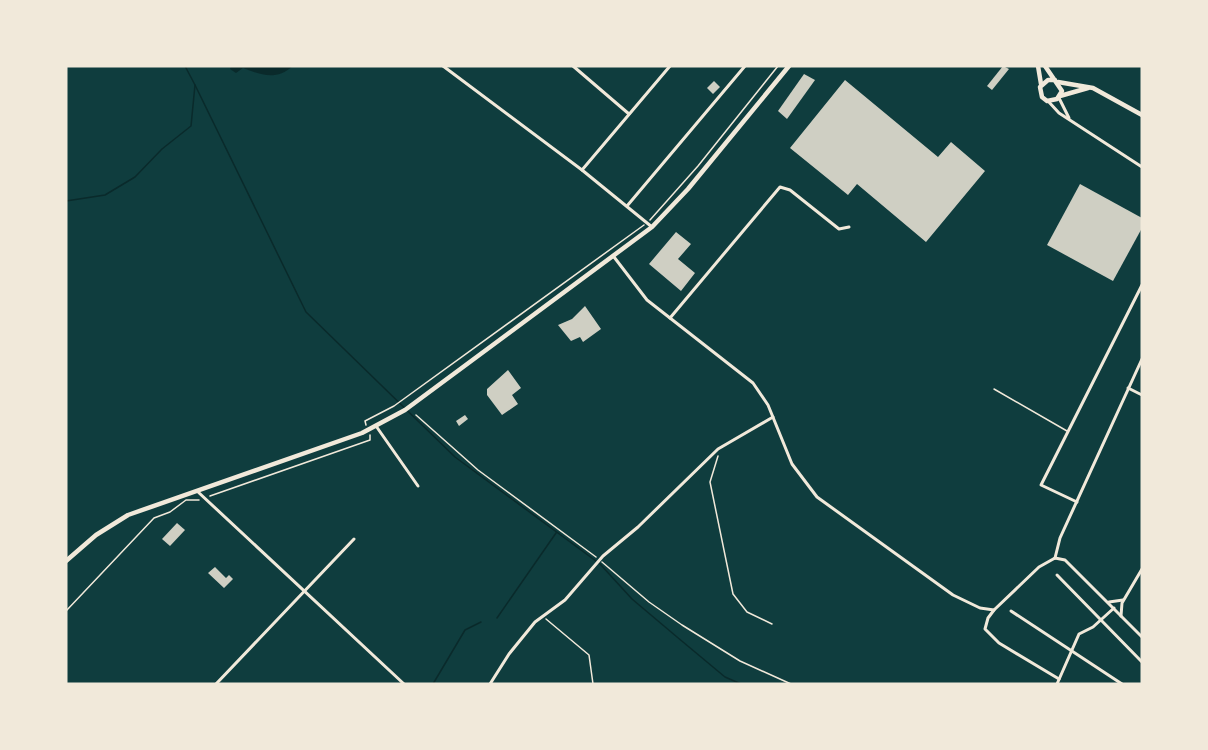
<svg xmlns="http://www.w3.org/2000/svg" width="1208" height="750" viewBox="0 0 1208 750" font-family="Helvetica,sans-serif">
<rect width="100%" height="100%" fill="#0f3d3e"/>
<path fill="#0a2a2b" d="M231,66h62c-17,15 -32,9 -50,2l-7,5 -6,-4z"/>
<g fill="none" stroke-linecap="round" stroke-linejoin="round">
<g stroke="#0a2a2b" stroke-width="1.5">
<path d="M195,85l111,227 149,145 145,107 32,35 45,38 48,40 16,7"/>
<path d="M66,201l39,-6 30,-18 27,-28 29,-23 4,-41 -10,-19"/>
<path d="M497,618l59,-85"/>
<path d="M433,684l32,-54 16,-8"/>
</g>
</g>
<g fill="#cfcfc3">
<path d="M1003,66l6,3 -17,21 -5,-4z"/>
<path d="M804,74l11,6 -28,39 -9,-8z"/>
<path d="M845,80l93,77 13,-15 34,29 -59,71 -69,-58 -9,11 -58,-47z"/>
<path d="M714,81l6,6 -7,7 -6,-6z"/>
<path d="M1080,184l62,34v10l-29,53 -66,-36z"/>
<path d="M676,232l15,12 -13,15 17,14 -14,18 -32,-27z"/>
<path d="M585,306l16,23 -18,13 -3,-5 -9,4 -13,-16 14,-6z"/>
<path d="M508,370l13,18 -9,7 6,9 -16,11 -15,-20v-6z"/>
<path d="M465,415l3,4 -9,7 -3,-5z"/>
<path d="M177,523l8,7 -15,16 -8,-7z"/>
<path d="M215,567l11,11 3,-3 4,4 -9,9 -16,-15z"/>
</g>
<g fill="none" stroke-linecap="round" stroke-linejoin="round">
<g stroke="#f1e9da" stroke-width="1.5">
<path d="M650,220l48,-54 80,-100"/>
<path d="M416,415l62,55 118,87"/>
<path d="M366,425l-1,-4 29,-15 250,-181"/>
<path d="M718,456l-8,26 23,112 14,18 25,12"/>
<path d="M210,496l160,-56v-5"/>
<path d="M602,562l47,40 33,23 58,36 51,23"/>
<path d="M66,611l88,-93 16,-6 16,-12h13"/>
<path d="M546,619l43,36 4,29"/>
</g>
<path stroke="#f1e9da" stroke-width="1.5" d="M994,389l73,42"/>
<g stroke="#f1e9da" stroke-width="3">
<path d="M443,66l139,104 70,57"/>
<path d="M573,66l56,48"/>
<path d="M1059,98l10,20"/>
<path d="M1048,101l11,12 83,54"/>
<path d="M582,170l88,-104"/>
<path d="M627,206l118,-140"/>
<path d="M614,257l33,43 106,83 15,22 24,59 25,33 136,98 27,13 14,2"/>
<path d="M670,318l110,-131 10,3 49,39 10,-2"/>
<path d="M1128,388l14,7"/>
<path d="M376,426l42,60"/>
<path d="M197,491l207,193"/>
<path d="M1077,502l-36,-17 101,-200"/>
<path d="M1055,558l5,-20 82,-179"/>
<path d="M1055,558l-16,9 -45,43 -6,8 -3,11 14,14 60,36"/>
<path d="M1055,558l10,2 77,77"/>
<path d="M1057,575l85,87"/>
<path d="M1109,602l14,-2"/>
<path d="M1011,611l111,73"/>
<path d="M1121,616l1,-13 20,-34"/>
<path d="M216,684l138,-145"/>
<path d="M490,684l19,-30 26,-32 30,-22 38,-44 35,-29 80,-78 55,-32"/>
<path d="M1057,684l22,-50 14,-7 21,-19"/>
</g>
<g stroke="#f1e9da" stroke-width="4.5">
<path d="M1038,66l3,18"/>
<path d="M1045,66l17,25 -5,8 -10,2 -5,-4 -2,-10 8,-7h7"/>
<path d="M1058,82l35,6 49,27"/>
<path d="M1060,96l28,-8"/>
<path d="M66,561l30,-26 32,-20 234,-82 43,-23 247,-183 36,-38 101,-123"/>
</g>
</g>
<rect width="1208" height="750" fill="none" stroke="#f1e9da" stroke-width="135"/>
</svg>
